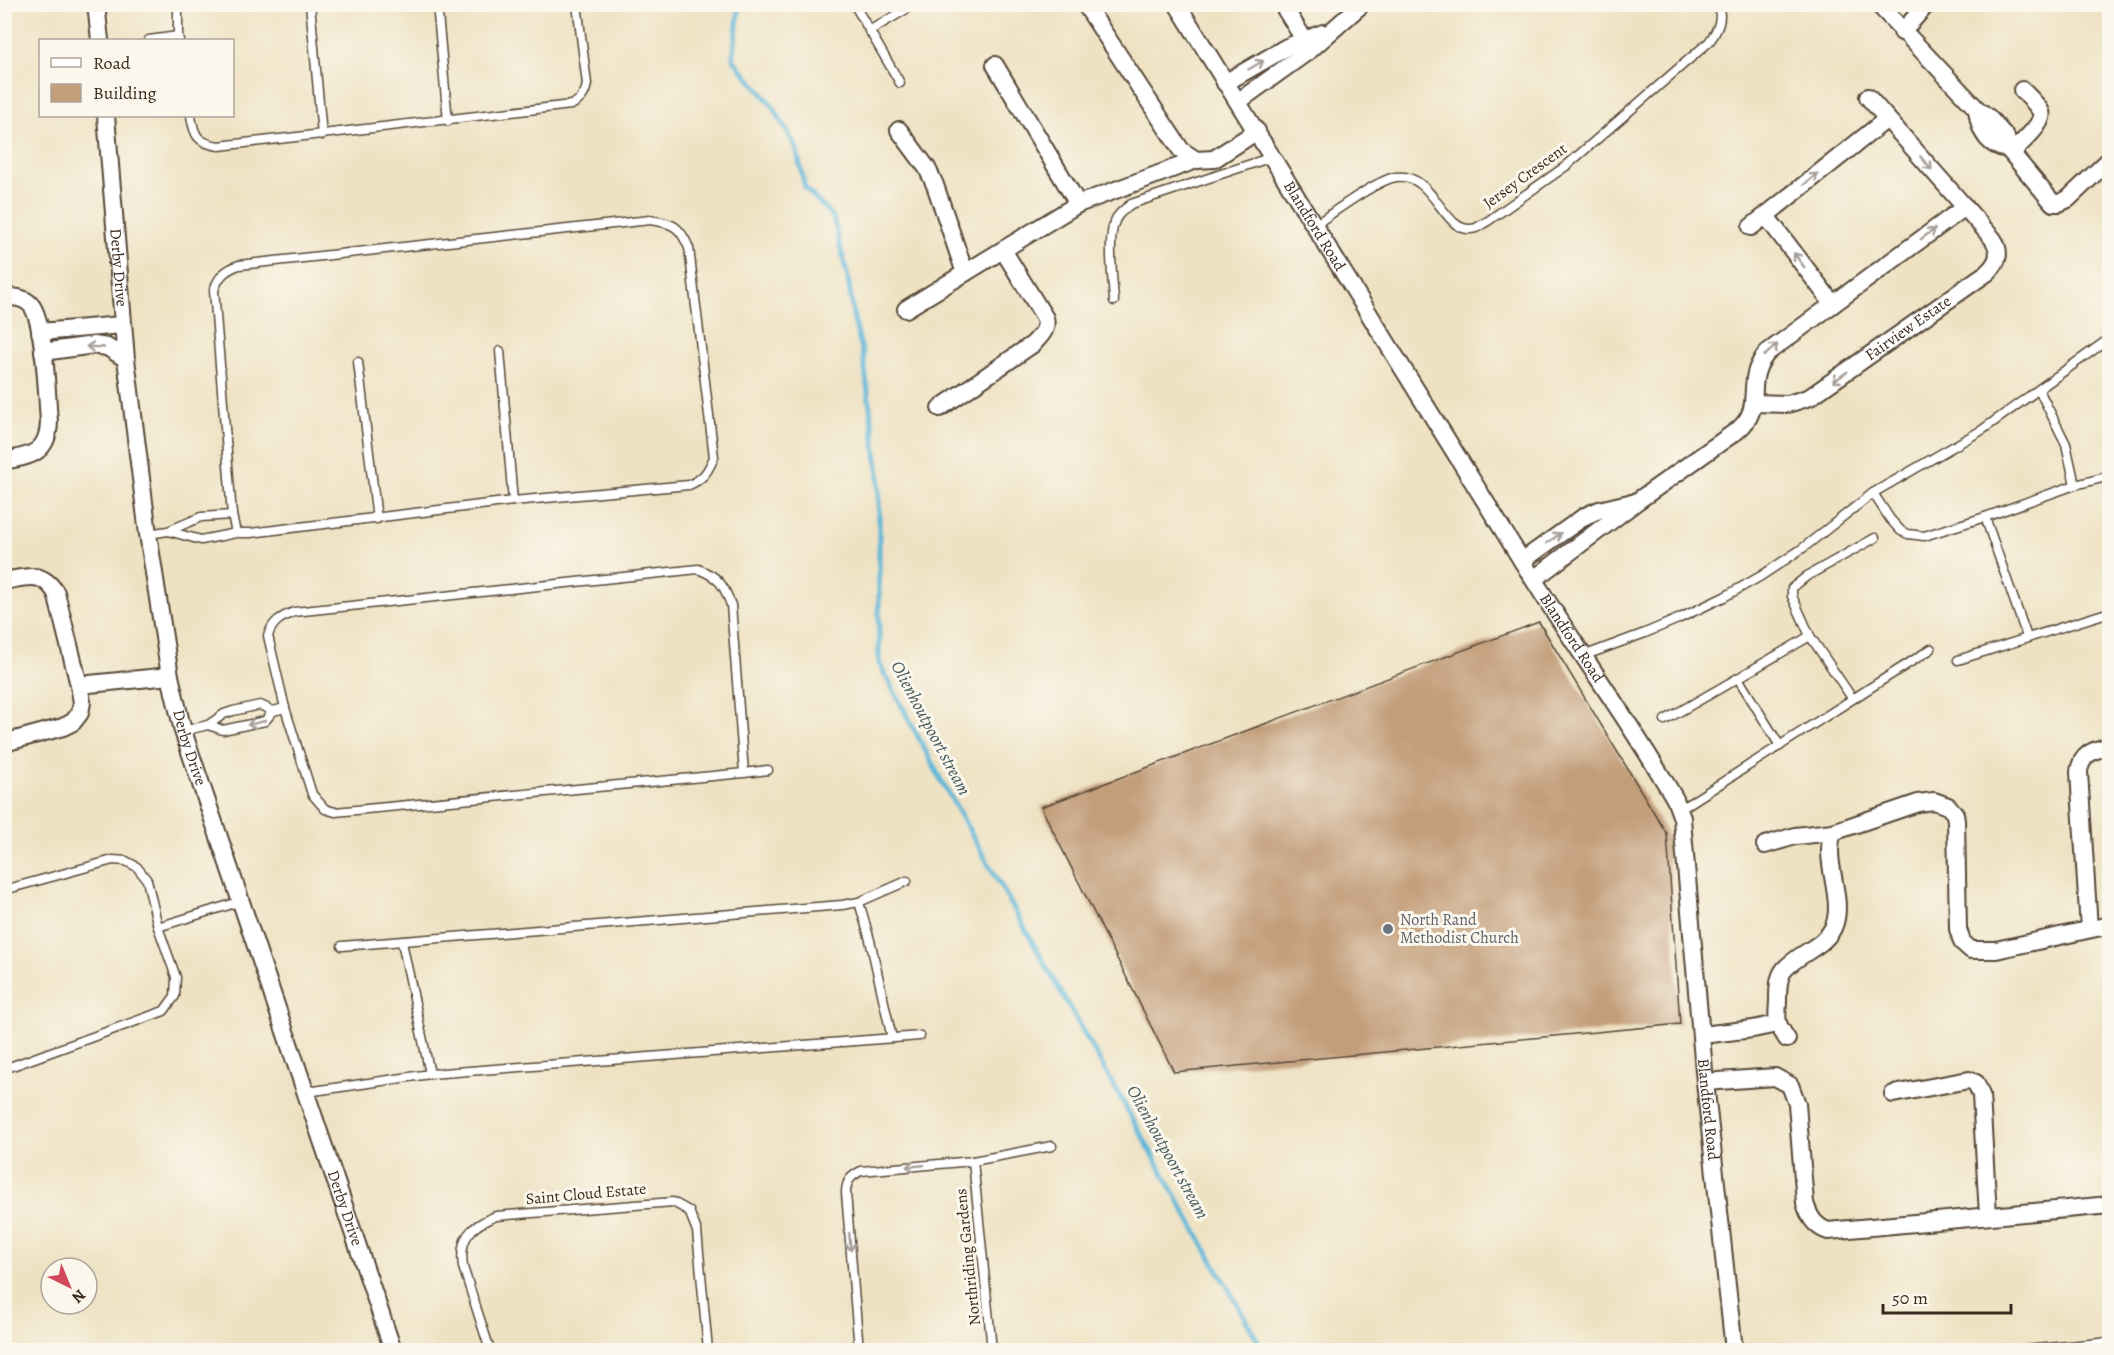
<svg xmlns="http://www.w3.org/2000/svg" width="2114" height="1355" viewBox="0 0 2114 1355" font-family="Alegreya,serif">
<rect width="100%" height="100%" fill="#fbf7ec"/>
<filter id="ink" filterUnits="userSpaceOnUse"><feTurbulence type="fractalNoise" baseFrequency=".0167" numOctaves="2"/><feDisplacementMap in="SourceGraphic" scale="12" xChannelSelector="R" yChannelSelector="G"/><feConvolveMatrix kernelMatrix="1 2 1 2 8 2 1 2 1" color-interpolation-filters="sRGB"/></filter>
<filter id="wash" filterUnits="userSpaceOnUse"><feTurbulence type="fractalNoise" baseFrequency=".008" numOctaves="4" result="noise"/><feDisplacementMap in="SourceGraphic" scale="24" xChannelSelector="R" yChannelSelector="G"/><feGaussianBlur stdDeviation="1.35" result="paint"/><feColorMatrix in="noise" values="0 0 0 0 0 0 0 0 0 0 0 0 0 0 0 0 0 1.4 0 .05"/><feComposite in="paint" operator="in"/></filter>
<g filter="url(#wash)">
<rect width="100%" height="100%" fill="#eee2c3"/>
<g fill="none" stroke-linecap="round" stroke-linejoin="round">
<path stroke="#5ab6d8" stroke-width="5" d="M738,4l1,4 -6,51 39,46 24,42 9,41 28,29 15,61 6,42 9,34 16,121v188l62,117 322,570"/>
</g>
<g id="blocks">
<path fill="#c39e7a" d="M1539,622l128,212 13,190 -506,48 -133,-265z"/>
</g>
</g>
<g filter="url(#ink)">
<use href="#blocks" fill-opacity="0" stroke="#564637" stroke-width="1.5"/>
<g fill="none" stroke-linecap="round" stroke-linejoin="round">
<defs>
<g id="lane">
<path d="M178,4v32"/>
<path d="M310,4l12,131"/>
<path d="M437,4l11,117"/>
<path d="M854,4l46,79"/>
<path d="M869,31l46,-27"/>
<path d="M149,40l29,-4 1,4"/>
<path d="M191,116c3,20 7,27 28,30l352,-41c10,-5 14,-10 16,-21l-10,-80"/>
<path d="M1313,226c19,-12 63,-46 83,-49 40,-5 47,61 80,51 4,-2 8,-5 12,-7l78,-55 143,-124c9,-12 14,-23 9,-38"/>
<path d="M1114,301c-1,-20 -7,-63 1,-80 3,-8 10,-12 16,-17l141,-47"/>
<path d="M500,351l13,150"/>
<path d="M358,362l19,157"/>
<path d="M2039,390l27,54 9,41"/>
<path d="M1873,493l17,26 11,12 7,3 16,2 61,-19 90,-32 35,-9"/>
<path d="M1985,517l42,120"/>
<path d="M168,531l33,9 35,-7h14l263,-32 176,-16c14,-6 19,-13 25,-28l-25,-209c-9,-22 -16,-25 -39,-28l-411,45c-14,5 -20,11 -25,25l18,225 4,18"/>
<path d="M148,534l20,-3 33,-14 31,-2"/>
<path d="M1810,636l-18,-40v-8l15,-12 68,-38"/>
<path d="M1583,656l62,-23 33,-14 46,-22 37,-21 42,-28 70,-55 109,-63 124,-89"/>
<path d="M1958,660l152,-48"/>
<path d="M1738,678l72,-42 42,62"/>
<path d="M1665,720l73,-42 42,68"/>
<path d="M208,725l15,5 42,-9 8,-10"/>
<path d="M183,731l25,-6 16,-11 9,-3 27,-6 13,6 12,-3"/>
<path d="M744,773l-13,-168c-7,-20 -12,-28 -33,-36l-404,43c-13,5 -22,10 -26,24l17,72 27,86 13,15 10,3 409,-39 24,-3"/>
<path d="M1679,810l252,-161"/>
<path d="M4,890l109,-30 13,1 11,6 10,13 11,47 18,50 -1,19 -11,15 -160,58"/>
<path d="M859,902l11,38 22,98"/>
<path d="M158,927l84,-26"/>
<path d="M402,942l28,132"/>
<path d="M342,946l500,-41 17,-3 48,-21"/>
<path d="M307,1092l123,-18 490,-38"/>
<path d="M973,1161l19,189"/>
<path d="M490,1350l-27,-83c-4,-29 7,-41 33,-51l177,-14 16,9 8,20 11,119"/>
<path d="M859,1350l-13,-157c0,-12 5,-17 15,-22l112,-10 79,-15"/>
<path d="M2024,1350l86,-8"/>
</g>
<g id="street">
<path d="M96,4l4,36"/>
<path d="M1085,4l96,146 15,10 18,-1 43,-28"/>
<path id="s1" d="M1177,4c118,191 237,382 355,573 46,74 99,146 143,222l7,19 1,14 22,250 29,268"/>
<path d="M1282,4l28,45"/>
<path d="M1878,4l99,105 11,8 18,20 2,12 45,54h6l9,-4 42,-40"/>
<path d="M1902,32l25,-28"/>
<path d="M995,65l83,139 118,-44"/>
<path d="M1225,83l62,-36 36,-14"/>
<path d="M1239,101l71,-51 52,-46"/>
<path d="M1977,109c2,20 9,37 31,40"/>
<path id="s2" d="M106,116l20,243 22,175 22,142 13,55 210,619"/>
<path d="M899,130l28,38 8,17 30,88"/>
<path d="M2012,152c7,-7 34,-30 29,-40 -4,-8 -13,-16 -19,-22"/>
<path d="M1766,216l67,88"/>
<path d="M1751,227l136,-108"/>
<path d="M4,297c10,0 20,0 27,8 14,17 16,92 18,117 -1,31 -18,34 -45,39"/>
<path d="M906,309l172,-105"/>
<path d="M40,332l82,-7"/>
<path d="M43,352l51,-7 13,2 19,12"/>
<path id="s3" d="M1754,403l34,1 22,-7 178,-125c11,-11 13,-20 5,-33l-125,-142"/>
<path d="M940,408l93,-64c8,-9 15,-14 12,-26l-42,-68"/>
<path d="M1522,561l63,-45 14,-6 30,-7"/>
<path d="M1534,579l102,-77 102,-72c29,-25 3,-48 30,-78l197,-145"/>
<path d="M4,581c23,-4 38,-11 52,12l23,92 3,17 -2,11 -7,9 -10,5 -59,16"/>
<path d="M79,685l91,-9"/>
<path d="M1765,845l30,-9 38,-4 85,-29 16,-2 14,5 7,8 1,7 2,108 4,13 9,8h25l114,-25"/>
<path d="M2089,929l-10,-157c2,-18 14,-22 31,-26"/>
<path d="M1702,1035l51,-6 24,-5"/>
<path d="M1787,1039c-12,-18 -10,-17 -9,-38 0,-10 0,-24 6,-31 14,-17 39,-22 49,-42 13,-28 -11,-66 0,-96"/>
<path d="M1705,1082l70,-5 15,8 7,19 8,99c4,13 9,23 23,28l282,-26"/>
<path d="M1893,1094l76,-14 7,3 5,12 7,120"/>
</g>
</defs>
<use href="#lane" stroke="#564637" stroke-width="11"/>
<use href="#street" stroke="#564637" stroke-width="20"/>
<use href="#lane" stroke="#fff" stroke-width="8"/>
<use href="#street" stroke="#fff" stroke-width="16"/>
</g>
<defs><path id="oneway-shaft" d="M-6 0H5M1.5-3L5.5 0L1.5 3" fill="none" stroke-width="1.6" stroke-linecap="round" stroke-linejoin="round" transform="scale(1.5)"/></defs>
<g stroke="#a79f9a">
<use href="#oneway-shaft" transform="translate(1256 65) rotate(-30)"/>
<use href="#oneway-shaft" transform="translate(1926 163) rotate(49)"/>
<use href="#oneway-shaft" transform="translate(1811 179) rotate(-39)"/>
<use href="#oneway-shaft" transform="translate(1928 234) rotate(-36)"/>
<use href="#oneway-shaft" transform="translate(1799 260) rotate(-127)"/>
<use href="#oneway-shaft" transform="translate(95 347) rotate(-177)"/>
<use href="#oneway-shaft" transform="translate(1771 350) rotate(-41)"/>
<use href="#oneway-shaft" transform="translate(1840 377) rotate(145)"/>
<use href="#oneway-shaft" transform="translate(1554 538) rotate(-35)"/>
<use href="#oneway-shaft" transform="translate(256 723) rotate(166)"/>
<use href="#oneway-shaft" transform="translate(915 1166) rotate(175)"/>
<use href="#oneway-shaft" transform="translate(850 1242) rotate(85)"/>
</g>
</g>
<circle fill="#6b7280" stroke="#fbf7ec" stroke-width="2" cx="1388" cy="929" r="6"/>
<g text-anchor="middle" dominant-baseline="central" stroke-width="6" stroke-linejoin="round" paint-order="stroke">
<g font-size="16" fill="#3b2a1e" stroke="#fbf7ec">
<text transform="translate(1525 176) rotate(-36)">Jersey Crescent</text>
<text stroke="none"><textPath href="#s1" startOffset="261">Blandford Road</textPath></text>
<text stroke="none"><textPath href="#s2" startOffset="152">Derby Drive</textPath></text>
<text stroke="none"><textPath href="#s3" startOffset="177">Fairview Estate</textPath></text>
<text stroke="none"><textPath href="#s1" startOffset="747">Blandford Road</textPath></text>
<text stroke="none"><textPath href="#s2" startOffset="638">Derby Drive</textPath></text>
<text stroke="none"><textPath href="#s1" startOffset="1251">Blandford Road</textPath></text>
<text transform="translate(586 1194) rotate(-5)">Saint Cloud Estate</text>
<text stroke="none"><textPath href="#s2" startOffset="1124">Derby Drive</textPath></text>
<text transform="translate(968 1257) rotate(-96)">Northriding Gardens</text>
</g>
<g font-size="16" fill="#5b616d" stroke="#fbf7ec" text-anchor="start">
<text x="1400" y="920">North Rand<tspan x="1400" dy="18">Methodist Church</tspan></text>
</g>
<g font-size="18" font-style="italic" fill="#465b5f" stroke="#fbf7ec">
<text transform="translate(931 728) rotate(62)">Olienhoutpoort stream</text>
<text transform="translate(1168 1152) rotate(61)">Olienhoutpoort stream</text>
</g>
</g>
<rect width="2114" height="1355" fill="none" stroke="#fbf7ec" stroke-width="24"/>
<rect x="39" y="39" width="195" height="78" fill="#fbf7ec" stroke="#aea59a" stroke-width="1.5"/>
<rect x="51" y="58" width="30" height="9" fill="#ffffff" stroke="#aea59a" stroke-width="1.5"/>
<text x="93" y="69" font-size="18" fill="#3b2a1e">Road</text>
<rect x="51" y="84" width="30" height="18" fill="#c39e7a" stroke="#aea59a" stroke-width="1.5"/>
<text x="93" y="99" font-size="18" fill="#3b2a1e">Building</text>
<g transform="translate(69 1286) rotate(137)"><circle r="28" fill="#fbf7ec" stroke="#aea59a" stroke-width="1.5"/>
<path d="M0-4.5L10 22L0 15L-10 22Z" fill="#d1495b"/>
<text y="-9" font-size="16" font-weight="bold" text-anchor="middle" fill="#3b2a1e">N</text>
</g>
<path d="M1883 1304v9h128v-9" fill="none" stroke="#3b2a1e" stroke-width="3"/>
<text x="1892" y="1304" font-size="18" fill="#3b2a1e" stroke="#fbf7ec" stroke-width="4.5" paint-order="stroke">50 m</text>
</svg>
